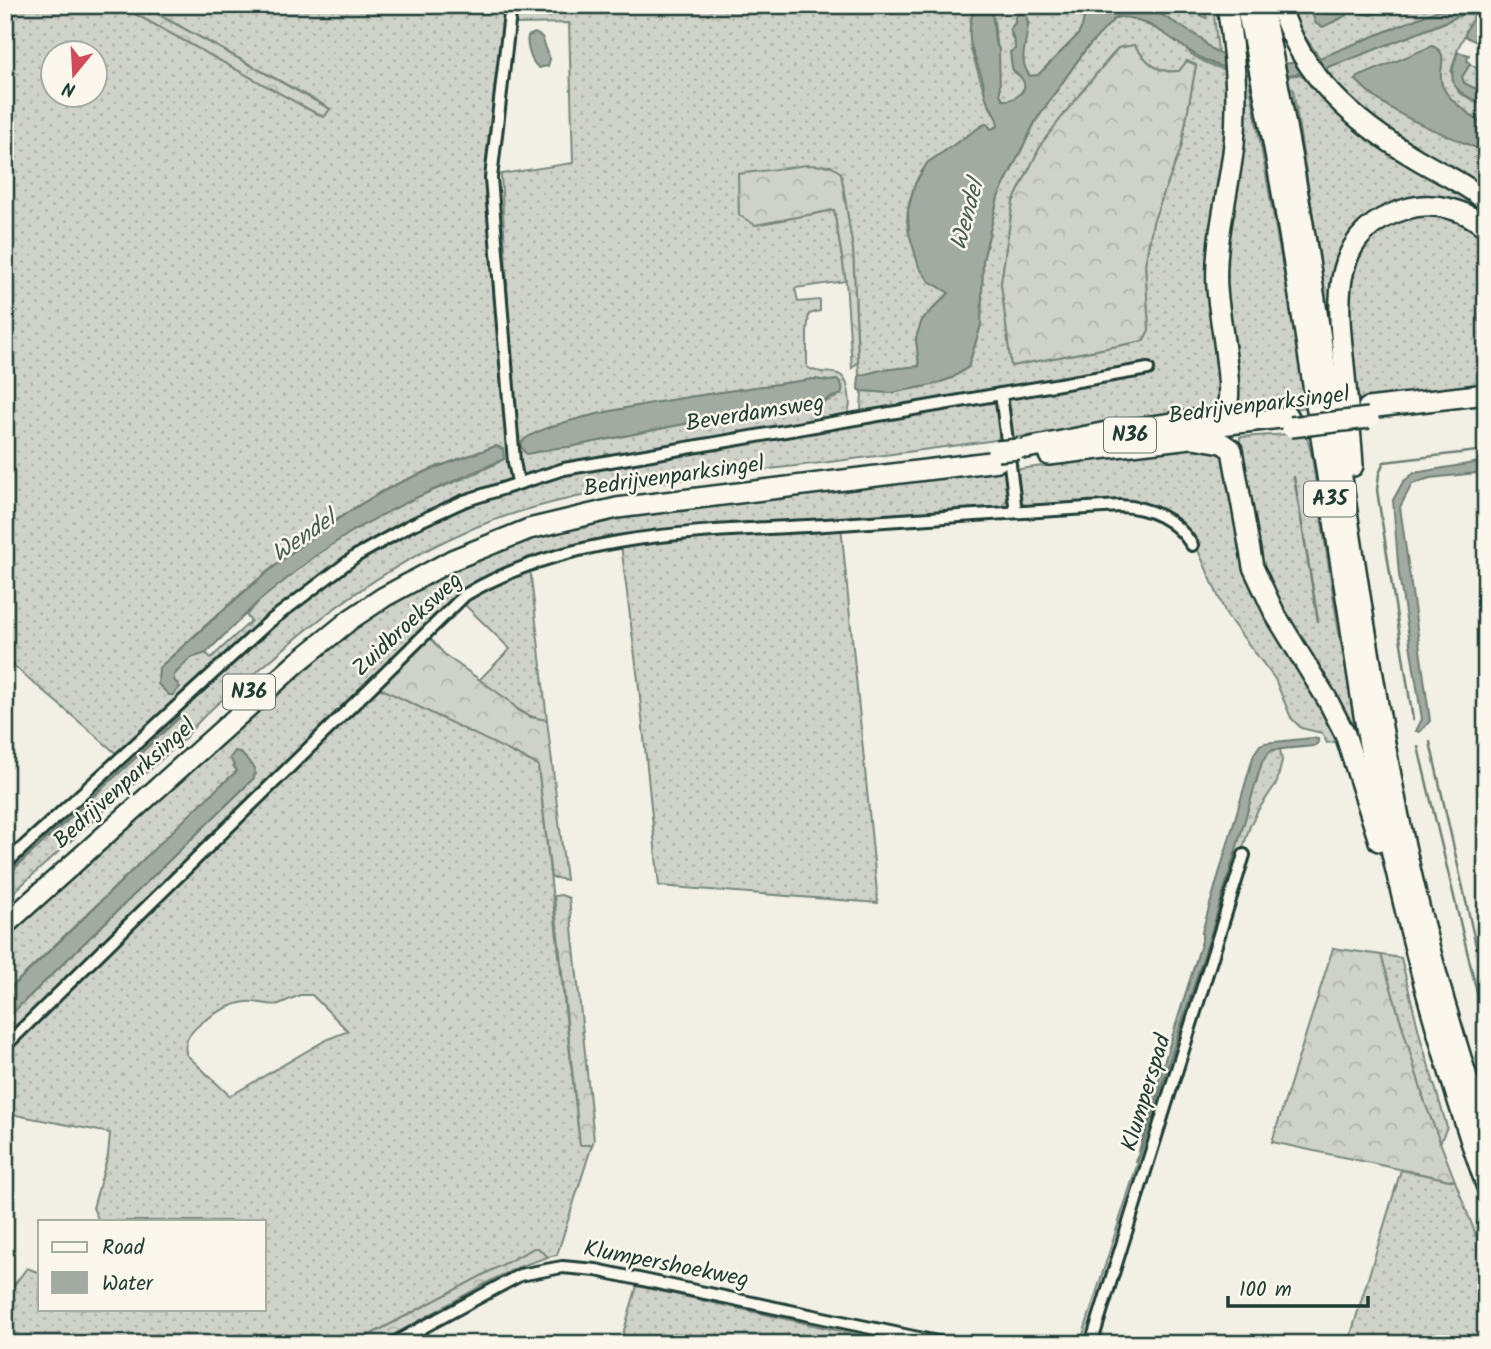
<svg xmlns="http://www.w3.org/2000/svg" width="1491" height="1349" viewBox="0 0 1491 1349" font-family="Kalam,sans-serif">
<defs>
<pattern id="grass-dots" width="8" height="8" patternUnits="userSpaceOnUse" patternTransform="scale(1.75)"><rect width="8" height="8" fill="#cfd2c8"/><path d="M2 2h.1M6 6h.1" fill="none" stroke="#b1b5ac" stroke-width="1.8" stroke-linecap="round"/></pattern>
<pattern id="forest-crowns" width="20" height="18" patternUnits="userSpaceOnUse" patternTransform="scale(1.75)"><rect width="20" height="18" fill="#cfd2c8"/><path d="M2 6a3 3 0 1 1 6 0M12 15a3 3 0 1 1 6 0" fill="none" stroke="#b1b5ac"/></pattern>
</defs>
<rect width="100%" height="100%" fill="#f2f0e5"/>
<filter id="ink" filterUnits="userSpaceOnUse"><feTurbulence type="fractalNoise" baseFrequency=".0143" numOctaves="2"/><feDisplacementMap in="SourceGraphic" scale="14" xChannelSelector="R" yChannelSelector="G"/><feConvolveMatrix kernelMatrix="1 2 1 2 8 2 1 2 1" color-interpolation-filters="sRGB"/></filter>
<g filter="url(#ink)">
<g fill="url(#grass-dots)" stroke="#77887e" stroke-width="2" fill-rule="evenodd">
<path d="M5,5h114l204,112 7,-8 -4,-3 -185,-101h364l-15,128 -3,43 16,237 12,66 -159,74 -238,202 -113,-97zM52,52h42v42h-42zM496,446l8,13c-27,17 -60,26 -89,39 -57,26 -128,71 -169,117l5,6 -40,37 -5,-5 -16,5 -16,17v5l-15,-12c69,-64 139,-129 222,-176 36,-20 77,-32 115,-46z"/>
<path d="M517,5h570l-5,22 -4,8 -40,40 -8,1c-12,-14 -7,-37 -1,-53h-14l-4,12c6,11 12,38 14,51 -5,10 -10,16 -22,14l-3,-6 -6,-76 -21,-5 -3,10 1,27 17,53 11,20 -3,5 -5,1 -4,-5 -4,1 -43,31c-23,6 -38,56 -31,77 3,12 32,47 40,60l-27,27 -6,18 3,29 -38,3 -22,6 -6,-126 -12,-77 -86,52 79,-15 12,71 -51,7 3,14 22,-2v11l-11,3 -2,18v35c19,13 38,-6 42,27 1,9 2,14 -3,22l-243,40 -78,19 -7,-8 -2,-12 -15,-281 72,-11 -4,-140 -53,1zM813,379l16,2 9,-1 -1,17 -21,9 -117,15 -130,26 -19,1 -18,5 -12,-8c15,-32 249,-59 293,-66z"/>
<path d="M1145,5h38l23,13 -2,-13h9l5,47 -9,-4 -7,-9z"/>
<path d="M1290,5h19l7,18c13,2 25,-1 33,-13l22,5 22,-10h58l-131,53 -17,-24z"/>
<path d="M1473,9l3,4 -18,35 -7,24 8,21 27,13v22c-13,-14 -38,-26 -44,-43 -6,-15 10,-31 -10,-39l-22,11 52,85 24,10v35c-55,-33 -127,-61 -160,-119l120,-46z"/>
<path d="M1125,16c20,7 42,17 59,30 3,2 4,5 7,8 33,23 78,25 116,20 17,18 60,71 84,73 33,18 67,33 95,58v17c-28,-19 -55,-25 -87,-15 -68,23 -66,87 -60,146 1,13 6,31 2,42l-48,-306h-28l-15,-3 58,321 -70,10 -3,-6 -15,-136v-19l14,-87 7,-75 -1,-12 -12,-3c-1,25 1,50 -2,75 -5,35 -16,70 -16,106 0,17 -1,36 2,53 4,26 16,54 12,79 -2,15 -11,21 -25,24l-190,22 -3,-34 7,-9 134,-24v-5l-278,47 -8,-3 1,-19 29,2 41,-8 20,-7 16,-11 13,-42 2,-65 15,-63 38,-76 49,-71 27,-31zM1134,45c13,17 22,29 45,26l8,-10 9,4 -15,83 -28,74 -8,42 4,66 -6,11 -132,25 -10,-83 12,-81 29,-59 37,-48 39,-47z"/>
<path d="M1470,64l13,8 3,-6v28l-22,-11 -2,-6z"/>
<path d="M1438,213c19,7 33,14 48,27v149l-132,13 -7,-113 11,-35 16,-20 30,-16z"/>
<path d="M992,401l6,5 6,33c-75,10 -151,21 -226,29 -92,11 -184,19 -272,48 -87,29 -166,83 -234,143 -29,25 -63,47 -86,78l-181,163v-32l265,-245 112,-80 58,-29 133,-46z"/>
<path d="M1306,433l6,24 26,170 28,155 -100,-195 -26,-133v-17z"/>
<path d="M1208,444l16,7 15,80 101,210 -13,2 -5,-10 -21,-5 -10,-10 -16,-39 -48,-63 -33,-75 -38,-32 -129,-2 -10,-8 -5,-29z"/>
<path d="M1006,471l4,24 -8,13 -355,26 -161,46 -481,462v-22l240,-233 11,-13 -22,-7 3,4 -17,15 -215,207v-59l267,-238 44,-36 12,-15 72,-51 107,-51 112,-29z"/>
<path d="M841,525l37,378 -219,-17 -20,-198 -18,-143z"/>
<path d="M530,568l17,152c-26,-2 -46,-25 -68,-40l31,-31 -47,-46z"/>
<path d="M378,687l160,78 42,380h12l-35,110 -9,2 -10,-9h-4l-181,96h-348v-47l22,-29 13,5v36h224v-88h-165l-6,-13 15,-53 2,-22 -105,-20v-59zM300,995h12l36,36 -22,9 -96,56 -43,-41c-11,-24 39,-51 59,-53 11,-2 24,5 33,2 7,-3 14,-6 21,-9z"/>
<path d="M1280,749l2,12 -5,21 -20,30 -7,14 -163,518h-7l132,-414 50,-168 5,-10z"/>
<path d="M1381,955l20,3 20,82 26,87 -7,16 -15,-40z"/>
<path d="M1401,1170l54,11 31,80v83h-138z"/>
<path d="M637,1286l235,52 2,-6 56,12h-52l-2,-2 1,2h-257z"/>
</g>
<g fill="url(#forest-crowns)" stroke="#77887e" stroke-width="2">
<path d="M119,5h22l189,104 -6,8 -14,-7z"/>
<path d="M1134,45c13,17 22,29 45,26l8,-10 9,4 -15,83 -28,74 -8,42 4,66 -6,11 -132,25 -10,-83 12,-81 29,-59 37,-48 39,-47z"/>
<path d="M807,165l24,1 10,7 12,77 5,112 -6,6 -6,-87 -12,-71 -79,15 -16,-10 -1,-41z"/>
<path d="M429,637l16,18 63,45 12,12 10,5 17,3 19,160 -15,-3 -13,-112 -160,-78z"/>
<path d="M561,895l8,3 25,242 -2,5h-12l-26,-249z"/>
<path d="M1333,948l48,7 44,148 30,78 -183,-39z"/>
<path d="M534,1248h4l10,9 -27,9 -29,14 -115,64h-24z"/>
</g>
<g fill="#a2aba1" stroke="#6e7f75" stroke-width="2">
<path d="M1087,5h58l57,34c21,31 87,27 118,19l131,-53h35c0,17 -1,26 -12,36l-9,-5 1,-6 10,-17 -3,-4c-29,14 -59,26 -89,37 -62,25 -114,45 -179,14 -29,-14 -54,-45 -89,-43l-31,33 -49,70 -38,77 -15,63 -2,65 -13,42 -16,11 -20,7 -41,8 -29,-2 -4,-2 1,-13 22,-6 38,-4 -3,-28 6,-18 27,-27 -20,-12 -10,-14 -10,-34 -1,-23 7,-26 12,-21 56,-38 4,-1 4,5 7,-3c0,-10 -9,-19 -12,-29 -2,-5 -2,-10 -3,-16 -8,-27 -19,-38 -10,-69l12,-3 7,3 3,30 4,7 1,45 3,6c11,1 27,-9 19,-21 -2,-4 -7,-5 -9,-9 -2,-4 -2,-12 -3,-18l5,-3v-6l-5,-14 5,-6v-6l4,-4 7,2c7,20 -12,42 4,61l8,-1 40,-40 4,-8z"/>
<path d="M1309,5h84l-22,10 -22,-5 -4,6 -22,11 -7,-3z"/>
<path d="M535,33l7,4 8,22 -2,7 -9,2c-8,-5 -13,-23 -11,-32z"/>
<path d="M1432,46c20,8 4,24 10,39 6,17 31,30 44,43v24c-47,-21 -93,-33 -130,-72l2,-3z"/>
<path d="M1458,52l11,3 -2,5 3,4 -8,13 2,6 22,11v12c-30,-15 -42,-19 -28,-54z"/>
<path d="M813,379l16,2 9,-1c5,4 5,10 3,15l-10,2 -15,9 -117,15 -130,26c-15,0 -28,5 -43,7l-6,-9c15,-32 249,-59 293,-66z"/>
<path d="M496,446l7,3 1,10 -91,40 -56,29 -43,29 -55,44 -53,52 -16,5 -16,17v5l6,7 -7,8h-4l-11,-11 1,-16 18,-16c65,-58 128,-118 205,-160 36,-20 76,-32 114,-46z"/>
<path d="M1486,461v11l-56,6 -18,6 -12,23 30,214 -10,11 -4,-1 6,-12 -23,-144 -6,-75 10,-18 11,-9z"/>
<path d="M1312,738l6,1v4l-4,3 -43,4 -9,12 -50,168 -76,233 18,-68 48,-154v-9l52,-178 6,-9 5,-2z"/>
<path d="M235,751l5,1 15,16 -1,10 -249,242v-27c73,-67 142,-139 215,-207l17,-15 -7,-13z"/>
</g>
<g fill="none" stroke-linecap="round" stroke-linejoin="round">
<g stroke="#6e7f75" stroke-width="2.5">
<path d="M1294,477l24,144"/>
<path d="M1413,720l-36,-230 2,-16 5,-12 102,-12"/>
<path d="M1430,742l49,217 7,9"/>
<path d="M1418,747l68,283"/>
<path d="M5,877l176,-161"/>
</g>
<defs>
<g id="street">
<path d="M511,5l-20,173 23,284 4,20"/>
<path d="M1016,512l-15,-118 147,-25"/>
<path d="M5,864l264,-242 87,-66 53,-30 55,-25 100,-32 437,-75"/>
<path d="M5,1046l460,-451c107,-64 239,-63 360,-70 98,-7 197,-13 295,-19 29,1 56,13 72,39"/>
<path d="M392,1344l128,-69 42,-8 34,3 351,74"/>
<path d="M1091,1344l153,-489"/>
</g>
<g id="highway">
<path d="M1246,5c43,200 69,402 102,604 8,53 15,108 26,161 29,141 64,280 112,415"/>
<path d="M1262,5c58,269 83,543 137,812 22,108 52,214 87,319"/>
<path d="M1280,5c22,72 74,117 137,154 23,14 48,24 69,42"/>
<path d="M1368,408l118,-14"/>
<path d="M1204,427l85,-10"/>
<path d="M1193,438l29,5 10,7 21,117 22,47 52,85 18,35 34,107"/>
<path d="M1027,448l75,-15 108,-15c8,-2 14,-5 17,-13 7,-17 -9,-93 -10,-117 -3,-49 12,-95 17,-144 5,-46 0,-93 -7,-139"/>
<path d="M1049,455l158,-19"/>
<path d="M1353,466c-2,-34 -6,-67 -9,-101 -7,-64 -15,-134 62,-156 27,-8 60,0 80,19"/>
<path d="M5,925l293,-263 53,-43 33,-22 68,-37 77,-31 88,-21 381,-47"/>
</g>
</defs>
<use href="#street" stroke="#1f3d34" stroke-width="16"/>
<use href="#highway" stroke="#1f3d34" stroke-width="24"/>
<use href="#street" stroke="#fbf7ec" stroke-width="10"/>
<use href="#highway" stroke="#fbf7ec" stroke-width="19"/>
<defs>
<g id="highway-bridge">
<path d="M1291,427l78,-9"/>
<path d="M997,451l22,-2"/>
</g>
</defs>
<use href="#highway-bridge" stroke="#1f3d34" stroke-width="24" stroke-linecap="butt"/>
<use href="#highway-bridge" stroke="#fbf7ec" stroke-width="19"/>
</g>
</g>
<g text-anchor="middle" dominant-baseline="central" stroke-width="5" stroke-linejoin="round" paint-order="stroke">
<g fill="#fbf7ec" stroke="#61756b" stroke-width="2">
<rect x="1104" y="417.5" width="52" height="35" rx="5"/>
<rect x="1304" y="481.5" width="52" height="35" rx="5"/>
<rect x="223" y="674.5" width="52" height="35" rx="5"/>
</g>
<g font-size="21" font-weight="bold" fill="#1f3d34">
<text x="1130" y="435">N36</text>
<text x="1330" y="499">A35</text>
<text x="249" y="692">N36</text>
</g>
<g font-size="23" fill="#1f3d34" stroke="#fbf7ec">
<text transform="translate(1259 406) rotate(-7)">Bedrijvenparksingel</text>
<text transform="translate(755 414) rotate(-9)">Beverdamsweg</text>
<text transform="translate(674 477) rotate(-8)">Bedrijvenparksingel</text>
<text transform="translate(408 625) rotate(-43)">Zuidbroeksweg</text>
<text transform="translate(125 784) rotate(-42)">Bedrijvenparksingel</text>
<text transform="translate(1147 1093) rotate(-73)">Klumperspad</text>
<text transform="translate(666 1265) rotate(11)">Klumpershoekweg</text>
</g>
<g font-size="24" font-style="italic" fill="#465e55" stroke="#fbf7ec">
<text transform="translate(968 215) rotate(-75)">Wendel</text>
<text transform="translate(304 537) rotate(-34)">Wendel</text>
</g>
</g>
<rect width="1491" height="1349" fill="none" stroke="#fbf7ec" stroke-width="28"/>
<rect x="14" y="14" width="1463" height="1321" fill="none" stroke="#1f3d34" stroke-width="2.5" filter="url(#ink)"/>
<rect x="38" y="1220" width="228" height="91" fill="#fbf7ec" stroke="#a3ada2" stroke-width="2"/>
<rect x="52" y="1242" width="35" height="10" fill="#fbf7ec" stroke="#a3ada2" stroke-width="2"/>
<text x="102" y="1254" font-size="21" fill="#1f3d34">Road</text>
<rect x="52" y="1272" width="35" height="21" fill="#a2aba1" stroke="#a3ada2" stroke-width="2"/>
<text x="102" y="1290" font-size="21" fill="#1f3d34">Water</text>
<g transform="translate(74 74) rotate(198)"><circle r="33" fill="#fbf7ec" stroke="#a3ada2" stroke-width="2"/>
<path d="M0-5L12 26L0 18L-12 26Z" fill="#d1495b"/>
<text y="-10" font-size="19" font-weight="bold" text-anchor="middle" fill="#1f3d34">N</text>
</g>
<path d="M1228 1296v10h140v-10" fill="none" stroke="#1f3d34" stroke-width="3.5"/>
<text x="1239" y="1296" font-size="21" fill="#1f3d34" stroke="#fbf7ec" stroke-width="5" paint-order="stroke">100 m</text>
</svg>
